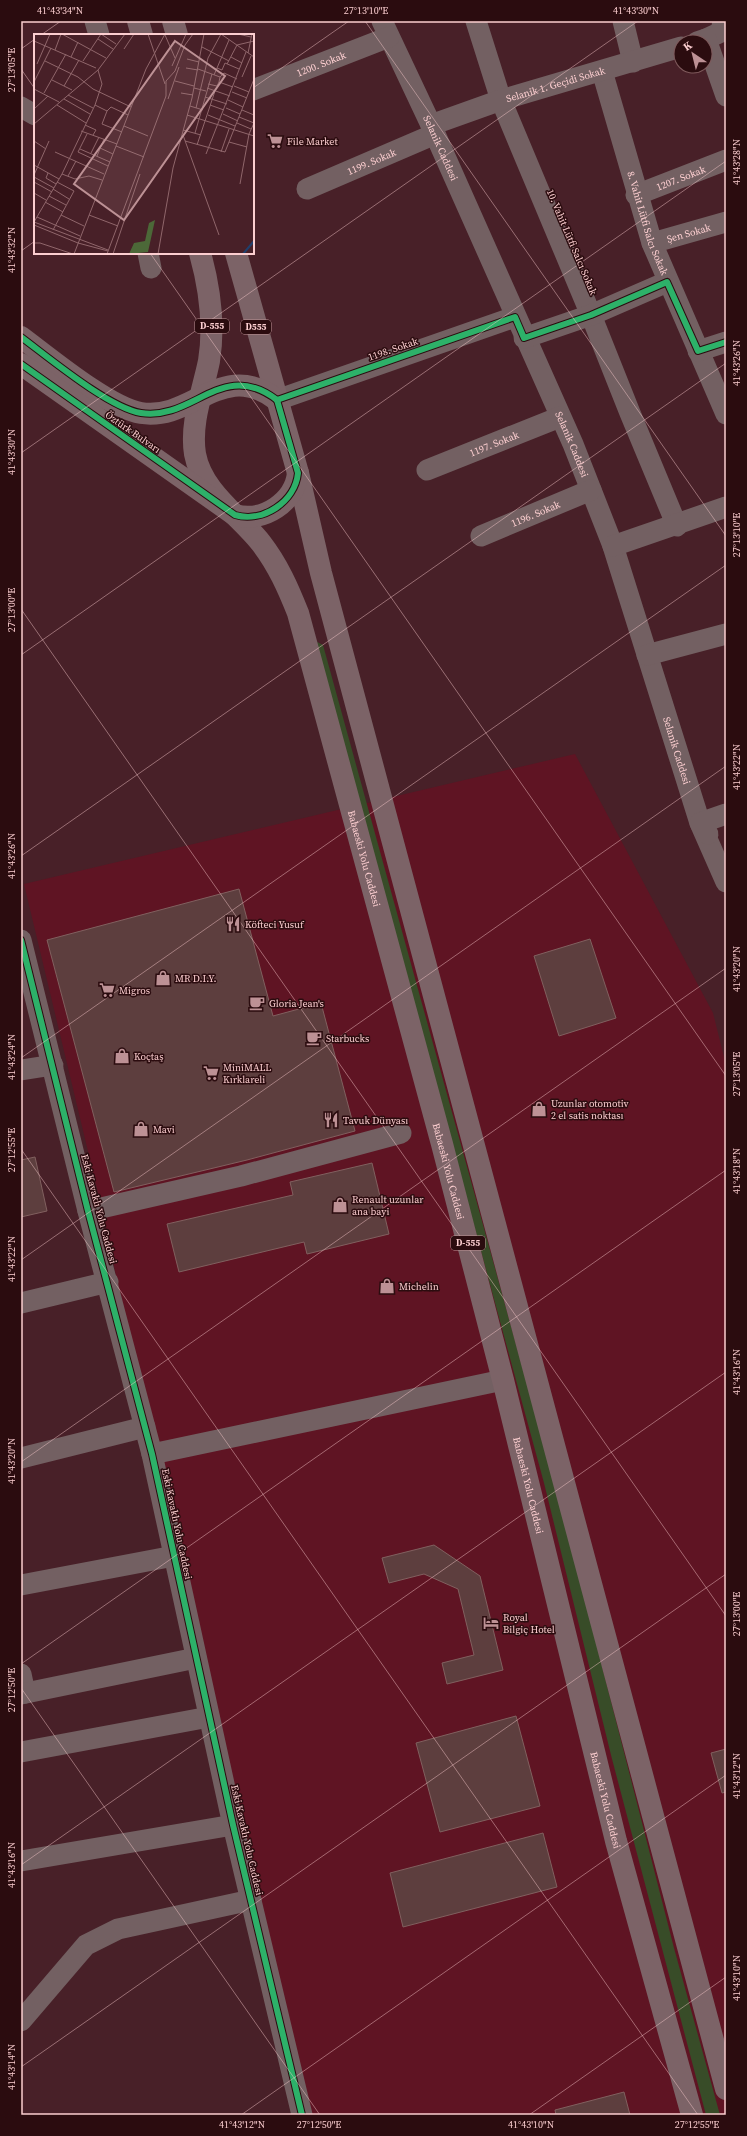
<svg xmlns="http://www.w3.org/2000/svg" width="747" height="2136" viewBox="0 0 747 2136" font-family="'Source Serif 4',serif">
<rect width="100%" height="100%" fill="#482028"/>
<path fill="#5f1423" d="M575,754l138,259 13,52v1050h-420l-110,-457 -92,-440 -80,-334z"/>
<path fill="#384c28" d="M315,641l8,4 244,884 107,419 46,167h-14l-94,-356 -68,-276z"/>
<g fill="#5d3e3e" stroke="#81605f">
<path d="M239,889l34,127 48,-13 34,128 -108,29 -133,32 -67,-252z"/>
<path d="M590,939l26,79 -57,18 -25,-80z"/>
<path d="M35,1157l12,54 -26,6v-57z"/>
<path d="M372,1163l17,71 -82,20 -3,-12 -125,30 -12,-48 126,-29 -3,-13z"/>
<path d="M434,1545l46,31 23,94 -56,14 -5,-21 32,-8 -16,-66 -34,-15 -35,9 -7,-25z"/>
<path d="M516,1716l24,90 -100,26 -24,-89z"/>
<path d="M726,1749v43l-4,1 -11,-40z"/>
<path d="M543,1833l14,54 -154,40 -13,-54z"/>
<path d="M624,2092l6,23h-74l-1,-5z"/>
</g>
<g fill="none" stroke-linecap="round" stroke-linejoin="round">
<g stroke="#736062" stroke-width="21">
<path d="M95,21l4,14"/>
<path id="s1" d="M382,21l49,104 142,319 40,102 87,277 26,59"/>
<path d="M476,21l25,79 90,215 39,98 47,113"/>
<path d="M623,21l10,41"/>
<path d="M706,39l15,-7 2,-11"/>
<path d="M697,42l9,-3 20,57"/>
<path id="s2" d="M602,71l50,172 74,171"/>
<path id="s3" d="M253,90l136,-53"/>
<path d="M21,107l14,8"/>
<path id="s4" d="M431,125l70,-25 180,-53"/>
<path id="s5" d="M307,189l128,-55"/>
<path id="s6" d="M636,195l90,-35"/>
<path id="s7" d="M652,243l74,-21"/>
<path d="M148,253l3,15"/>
<path d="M524,338l67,-23 76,-33"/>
<path d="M698,351l28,-9"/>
<path d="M277,400l238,-83"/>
<path id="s8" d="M427,470l133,-53"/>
<path id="s9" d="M481,536l110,-46"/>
<path d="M613,546l113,-39"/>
<path d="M647,655l79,-21"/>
<path d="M708,834l-8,-11 26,-9"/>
<path d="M21,940l67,271 64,243 81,371 69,290"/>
<path d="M21,1070l32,-5"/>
<path d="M88,1211l153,-35 160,-43"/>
<path d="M21,1303l87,-21"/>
<path d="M152,1454l351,-74"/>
<path d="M21,1458l124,-31"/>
<path d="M21,1585l153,-29"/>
<path d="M21,1674l4,19"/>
<path d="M21,1694l175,-36"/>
<path d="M21,1752l188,-35"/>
<path d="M21,1861l212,-36"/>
<path d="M21,2021l65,-76 32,-16 133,-29"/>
</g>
<g stroke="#7c6367" stroke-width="22">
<path d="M138,21l4,14"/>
<path d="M173,21l4,14"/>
<path id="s10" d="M200,253c10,36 15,71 9,108 -6,30 -19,61 -14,93 7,38 44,61 66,89 17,22 27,45 37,70l144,531 61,236 113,461 76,274"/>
<path d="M236,253l62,220 23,100 405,1516"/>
<path d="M21,337c27,20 88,71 120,76 53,8 81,-55 136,-13"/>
<path d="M21,364l214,151c28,8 60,-13 63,-42"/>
</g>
<defs>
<g id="cycleway">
<path d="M21,337c27,20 88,71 120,76 53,8 81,-55 136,-13"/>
<path d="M21,364l214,151c28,8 60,-13 63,-42l-21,-73"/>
<path d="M277,400l238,-83 9,21 67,-23 76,-33 31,69 28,-9"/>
<path d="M21,940l67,271 64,243 81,371 69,290"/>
</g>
</defs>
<use href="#cycleway" stroke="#2b0c0f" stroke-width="8"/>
<use href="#cycleway" stroke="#2db169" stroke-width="6"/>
</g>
<path fill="none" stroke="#fcced0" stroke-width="1" stroke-opacity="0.45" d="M365,21l361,515M41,35l20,-14M21,49l14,-10M21,69l14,20M253,88l96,-67M21,251l14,-10M150,253l576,823M21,453l617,-432M21,609l705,1007M21,655l705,-494M21,856l705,-493M21,1058l705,-493M21,1149l677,966M21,1260l705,-494M21,1462l705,-494M21,1664l705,-494M21,1688l299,427M21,1865l705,-493M21,2067l705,-493M241,2115l485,-340M529,2115l197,-138"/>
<defs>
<symbol id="supermarket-bare" viewBox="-9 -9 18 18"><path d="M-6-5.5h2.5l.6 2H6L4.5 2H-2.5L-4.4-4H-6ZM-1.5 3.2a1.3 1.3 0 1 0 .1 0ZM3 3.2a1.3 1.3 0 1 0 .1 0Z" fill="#bd9195" stroke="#2b0c0f" stroke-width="2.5" paint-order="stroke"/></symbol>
<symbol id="restaurant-bare" viewBox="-9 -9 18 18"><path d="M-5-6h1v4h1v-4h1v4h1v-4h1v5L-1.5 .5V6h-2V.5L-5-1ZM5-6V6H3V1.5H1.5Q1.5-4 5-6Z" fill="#bd9195" stroke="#2b0c0f" stroke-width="2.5" paint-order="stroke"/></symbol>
<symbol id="shop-bare" viewBox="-9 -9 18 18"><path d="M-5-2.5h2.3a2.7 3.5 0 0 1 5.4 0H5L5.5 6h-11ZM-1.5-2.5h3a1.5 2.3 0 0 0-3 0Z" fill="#bd9195" stroke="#2b0c0f" stroke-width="2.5" paint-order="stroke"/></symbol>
<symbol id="cafe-bare" viewBox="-9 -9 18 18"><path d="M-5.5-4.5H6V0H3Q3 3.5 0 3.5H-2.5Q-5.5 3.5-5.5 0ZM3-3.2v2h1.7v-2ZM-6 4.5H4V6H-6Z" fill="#bd9195" stroke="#2b0c0f" stroke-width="2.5" paint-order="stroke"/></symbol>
<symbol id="hotel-bare" viewBox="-9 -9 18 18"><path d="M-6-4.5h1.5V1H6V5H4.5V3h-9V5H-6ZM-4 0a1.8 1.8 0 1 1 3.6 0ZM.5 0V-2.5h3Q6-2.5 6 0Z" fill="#bd9195" stroke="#2b0c0f" stroke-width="2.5" paint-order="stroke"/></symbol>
</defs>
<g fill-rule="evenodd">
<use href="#supermarket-bare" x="264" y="130" width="22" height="22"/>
<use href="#restaurant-bare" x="222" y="913" width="22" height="22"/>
<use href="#shop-bare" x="152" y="967" width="22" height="22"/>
<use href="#supermarket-bare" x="96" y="979" width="22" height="22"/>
<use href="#cafe-bare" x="246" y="992" width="22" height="22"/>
<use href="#cafe-bare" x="303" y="1027" width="22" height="22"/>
<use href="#shop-bare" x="111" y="1045" width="22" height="22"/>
<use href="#supermarket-bare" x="200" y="1062" width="22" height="22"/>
<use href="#shop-bare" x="528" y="1098" width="22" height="22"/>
<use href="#restaurant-bare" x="320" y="1109" width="22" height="22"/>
<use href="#shop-bare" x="130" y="1118" width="22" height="22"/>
<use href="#shop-bare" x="329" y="1194" width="22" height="22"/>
<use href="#shop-bare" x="376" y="1275" width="22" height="22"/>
<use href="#hotel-bare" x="480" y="1612" width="22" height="22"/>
</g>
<g text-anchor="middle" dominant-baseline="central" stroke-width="3" stroke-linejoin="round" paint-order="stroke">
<g fill="#2b0c0f" stroke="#bd9496" stroke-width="1">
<rect x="195" y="319" width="34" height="14" rx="3"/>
<rect x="241" y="320" width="30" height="14" rx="3"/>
<rect x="451" y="1236" width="34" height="14" rx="3"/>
</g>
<g font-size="9" font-weight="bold" fill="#fcced0">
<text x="212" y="326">D-555</text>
<text x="256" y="327">D555</text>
<text x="468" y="1243">D-555</text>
</g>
<g font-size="10" fill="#fcced0" stroke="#2b0c0f">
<text stroke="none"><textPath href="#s3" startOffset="73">1200. Sokak</textPath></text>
<text stroke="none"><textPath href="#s4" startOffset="131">Selanik 1. Geçidi Sokak</textPath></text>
<text stroke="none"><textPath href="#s1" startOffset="140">Selanik Caddesi</textPath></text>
<text stroke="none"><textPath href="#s5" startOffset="70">1199. Sokak</textPath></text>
<text stroke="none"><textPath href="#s6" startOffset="48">1207. Sokak</textPath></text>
<text stroke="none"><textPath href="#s2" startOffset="159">8. Vahit Lütfi Salcı Sokak</textPath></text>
<text stroke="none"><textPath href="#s7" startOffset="38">Şen Sokak</textPath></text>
<text transform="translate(572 242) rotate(67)">10. Vahit Lütfi Salcı Sokak</text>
<text transform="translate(393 349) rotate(-19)">1198. Sokak</text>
<text transform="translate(133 432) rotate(35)">Öztürk Bulvarı</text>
<text stroke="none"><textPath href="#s8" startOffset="72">1197. Sokak</textPath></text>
<text stroke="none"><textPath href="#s1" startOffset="464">Selanik Caddesi</textPath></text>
<text stroke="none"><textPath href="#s9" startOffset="59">1196. Sokak</textPath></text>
<text stroke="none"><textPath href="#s1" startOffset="788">Selanik Caddesi</textPath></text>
<text stroke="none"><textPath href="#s10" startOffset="650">Babaeski Yolu Caddesi</textPath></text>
<text stroke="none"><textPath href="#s10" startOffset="974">Babaeski Yolu Caddesi</textPath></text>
<text transform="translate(99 1209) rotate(75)">Eski Kavaklı Yolu Caddesi</text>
<text stroke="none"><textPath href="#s10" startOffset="1298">Babaeski Yolu Caddesi</textPath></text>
<text transform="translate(177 1524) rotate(78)">Eski Kavaklı Yolu Caddesi</text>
<text stroke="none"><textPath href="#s10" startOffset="1622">Babaeski Yolu Caddesi</textPath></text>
<text transform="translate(247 1840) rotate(77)">Eski Kavaklı Yolu Caddesi</text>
</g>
<g font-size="10" fill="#fcced0" stroke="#2b0c0f" text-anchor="start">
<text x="287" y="141">File Market</text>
<text x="245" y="924">Köfteci Yusuf</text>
<text x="175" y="978">MR D.I.Y.</text>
<text x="119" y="990">Migros</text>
<text x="269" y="1003">Gloria Jean's</text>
<text x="326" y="1038">Starbucks</text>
<text x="134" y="1056">Koçtaş</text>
<text x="223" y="1067">MiniMALL<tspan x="223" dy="12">Kırklareli</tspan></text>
<text x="551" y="1103">Uzunlar otomotiv<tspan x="551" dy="12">2 el satis noktası</tspan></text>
<text x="343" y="1120">Tavuk Dünyası</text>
<text x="153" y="1129">Mavi</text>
<text x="352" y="1199">Renault uzunlar<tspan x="352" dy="12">ana bayi</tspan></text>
<text x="399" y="1286">Michelin</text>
<text x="503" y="1617">Royal<tspan x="503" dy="12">Bilgiç Hotel</tspan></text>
</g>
</g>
<g transform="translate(34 34)">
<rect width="220" height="220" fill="#482028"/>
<path d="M121,186l-7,32 -19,2 5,-11 11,-2 4,-18z" fill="#4c6838"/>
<path fill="none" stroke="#20406d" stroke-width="2" d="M209,220l11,-13"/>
<path fill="none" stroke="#90666b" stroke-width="1" d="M28,0l44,24M67,0l15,10M114,0l17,50M187,0l33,23M204,0l13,3M131,1l10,23M64,5l15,10M0,7l62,27M168,13l27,14M90,15l10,-15M21,16l6,-16M214,19l4,-19M37,23l7,-15M197,23l11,6M153,25l12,3M11,27l33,16 15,12 38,18M49,27l18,-27M3,30l13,-30M193,30l10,-19 17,-4M138,32l14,-32M152,34l12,2M183,34l5,2 3,-7 14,6M164,35l22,8 -1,5 14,5M180,41l15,-35M186,43l4,-4 13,6M208,43l9,-21M18,46l20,10M141,47l19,5M0,48l17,-34M174,50l9,2 2,-4M30,52l15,-26M200,52l15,6M160,54l12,3M173,54l23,8M0,55l25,13M198,58l15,6M10,59l22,-39M147,59l12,2M34,61l25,13M171,63l22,7M30,65l26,15M134,65l11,-32M194,66l15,7M23,71l29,18M61,71l12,6 4,-4 17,8M176,71l14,5M156,72l13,4M162,74l12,-50 13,-24M192,74l14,6M0,75l14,-13M208,76l12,5M73,77l-5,13 20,8M189,80l15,7M153,81l67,21M174,81l27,11M205,83l15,6M203,89l14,6M0,90l64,-54 27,-36M51,91l11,5 -3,5M90,92l24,10M149,96l18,5M47,97l36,13M161,99l17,-59M53,100l-9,18 30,14M149,101l36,100M0,107l12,8M151,107l40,11 29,-73M195,108l18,5M163,111l18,-54M82,112l28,11M66,114l13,6M46,115l30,13M21,118l49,22M187,118l8,-23M57,119l8,-16M172,120l40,-102M63,122l7,-17M0,131l25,14M14,139l-2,5 10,6M28,140l13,5 14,-3 13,4M0,141l15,-34M34,142l8,-15M0,143l20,11M0,148l18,10M206,150l9,-50 5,-11M19,155l16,10M0,159l12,7M15,162l17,9M11,168l18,10M27,181l23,11M55,181l29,11M3,183l43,19M0,188l28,-48 33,-69 7,-21 -4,-14M0,188l74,28M0,191l44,18 30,8M19,196l21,-39 -17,-9M0,209h6l33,11M40,220l72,-185 19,-35M73,220l59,-158v-15l9,-10 10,-26 8,-11M79,220l27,-80M124,220l15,-86 19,-70 12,-64"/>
<path fill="#bd9195" fill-opacity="0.15" stroke="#bd9195" stroke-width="2" d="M141,7l50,35 -101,144 -50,-36z"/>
<rect width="220" height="220" fill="none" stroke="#fcced0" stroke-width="2"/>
</g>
<rect width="747" height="2136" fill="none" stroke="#2b0c0f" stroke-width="44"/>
<g transform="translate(693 54) rotate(325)"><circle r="19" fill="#2b0c0f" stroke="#7f5a5c"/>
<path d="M0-3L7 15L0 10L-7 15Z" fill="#bd9195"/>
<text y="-6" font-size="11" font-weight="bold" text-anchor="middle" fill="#fcced0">K</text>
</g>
<rect x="22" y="22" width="703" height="2092" fill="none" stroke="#fcced0" stroke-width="1.5"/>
<g font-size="10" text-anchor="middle" fill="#fcced0">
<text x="60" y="14">41°43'34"N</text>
<text x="366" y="14">27°13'10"E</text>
<text x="636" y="14">41°43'30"N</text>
<text transform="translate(11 70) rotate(-90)" y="4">27°13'05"E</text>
<text transform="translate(736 162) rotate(-90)" y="4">41°43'28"N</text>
<text transform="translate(11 250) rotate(-90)" y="4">41°43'32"N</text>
<text transform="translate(736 363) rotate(-90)" y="4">41°43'26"N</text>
<text transform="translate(11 452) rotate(-90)" y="4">41°43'30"N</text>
<text transform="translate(736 535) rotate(-90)" y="4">27°13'10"E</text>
<text transform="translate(11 610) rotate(-90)" y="4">27°13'00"E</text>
<text transform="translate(736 767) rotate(-90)" y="4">41°43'22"N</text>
<text transform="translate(11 856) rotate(-90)" y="4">41°43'26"N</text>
<text transform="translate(736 969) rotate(-90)" y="4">41°43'20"N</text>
<text transform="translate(11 1057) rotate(-90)" y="4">41°43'24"N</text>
<text transform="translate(736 1074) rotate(-90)" y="4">27°13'05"E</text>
<text transform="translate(11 1150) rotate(-90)" y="4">27°12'55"E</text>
<text transform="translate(736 1171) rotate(-90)" y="4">41°43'18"N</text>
<text transform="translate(11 1259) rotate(-90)" y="4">41°43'22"N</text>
<text transform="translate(736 1372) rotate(-90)" y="4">41°43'16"N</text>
<text transform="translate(11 1461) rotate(-90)" y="4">41°43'20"N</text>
<text transform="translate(736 1614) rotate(-90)" y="4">27°13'00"E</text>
<text transform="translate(11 1690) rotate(-90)" y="4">27°12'50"E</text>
<text transform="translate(736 1776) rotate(-90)" y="4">41°43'12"N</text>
<text transform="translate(11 1865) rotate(-90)" y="4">41°43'16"N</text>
<text transform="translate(736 1978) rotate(-90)" y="4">41°43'10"N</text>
<text transform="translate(11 2067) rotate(-90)" y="4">41°43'14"N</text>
<text x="242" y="2128">41°43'12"N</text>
<text x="319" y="2128">27°12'50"E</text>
<text x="531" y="2128">41°43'10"N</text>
<text x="697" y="2128">27°12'55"E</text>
</g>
</svg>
